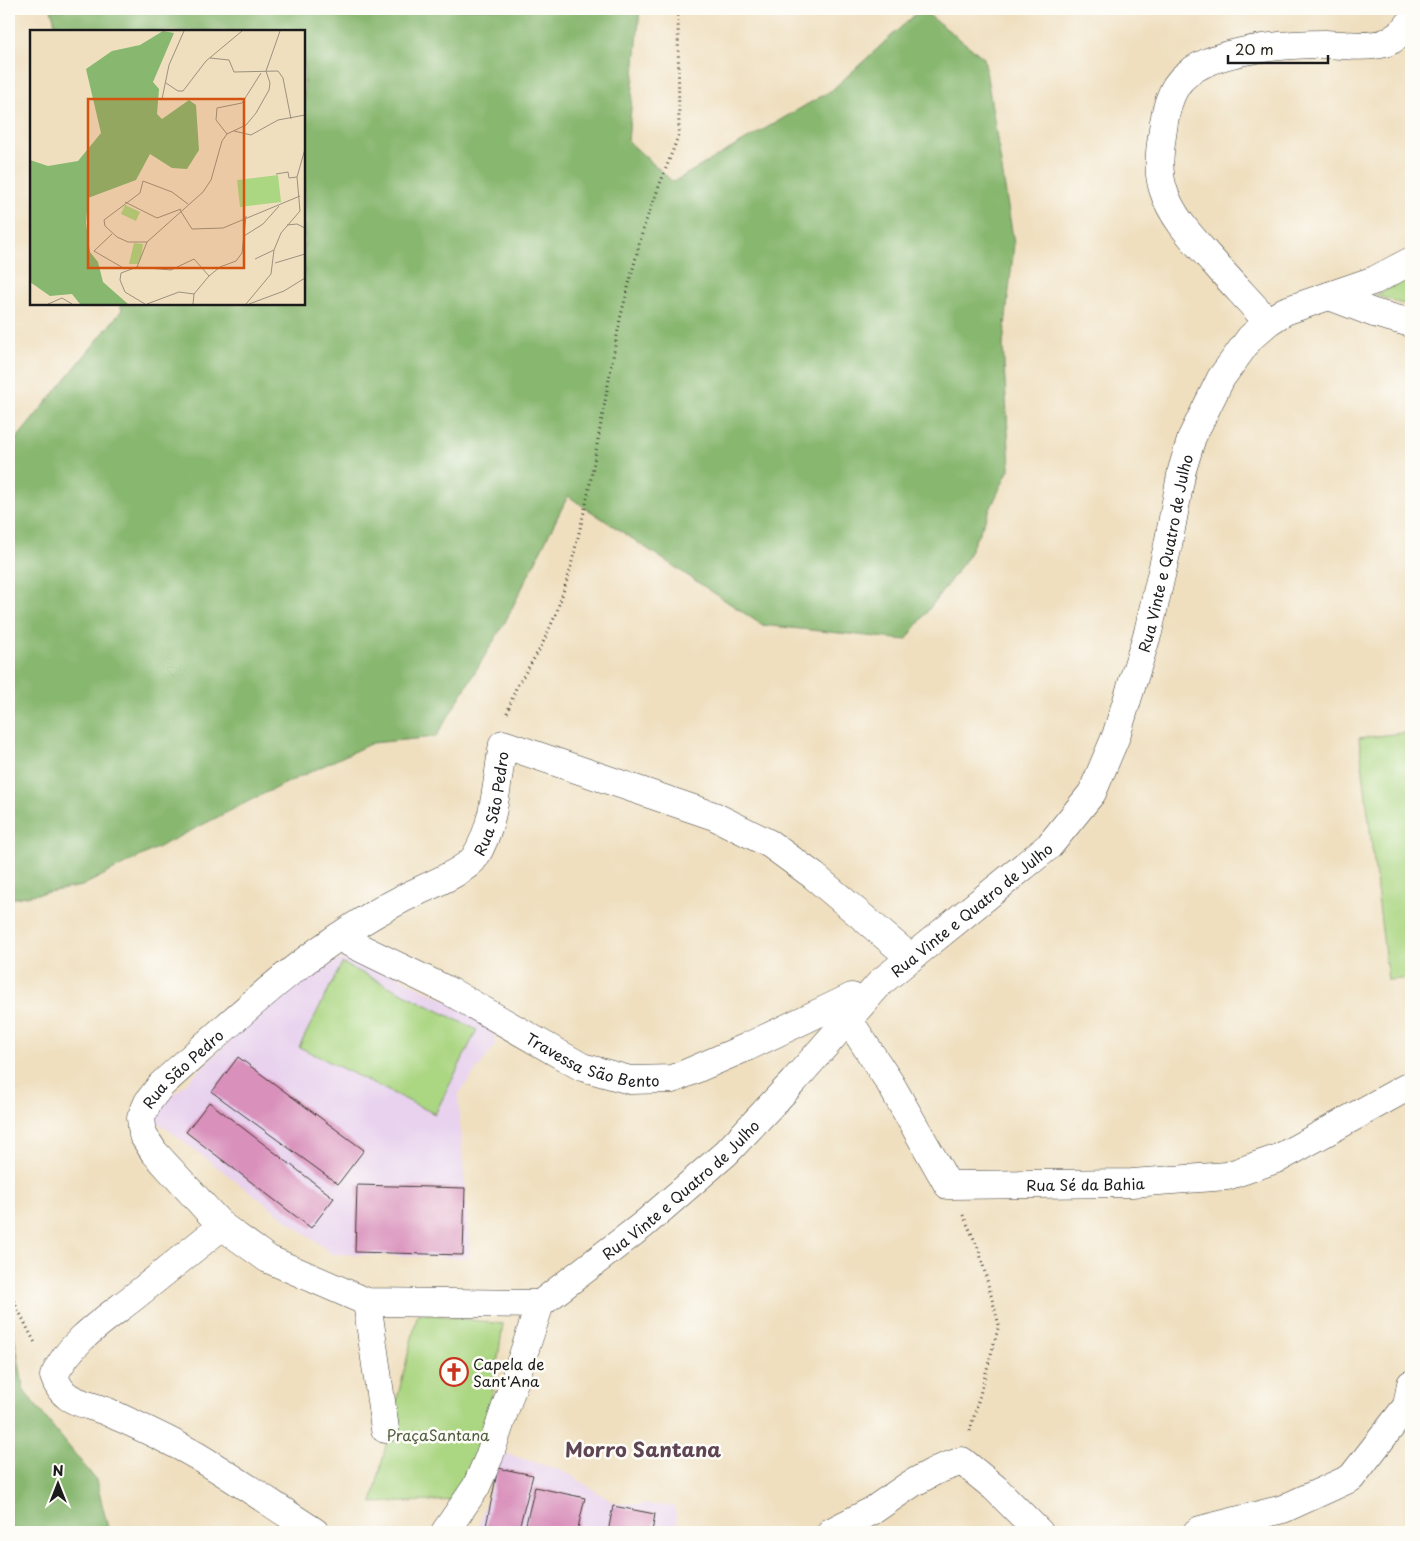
<svg xmlns="http://www.w3.org/2000/svg" width="1420" height="1541" viewBox="0 0 1420 1541" font-family="'Playpen Sans',sans-serif">
<rect width="100%" height="100%" fill="#fdfcf7"/>
<filter id="ink" filterUnits="userSpaceOnUse"><feTurbulence type="fractalNoise" baseFrequency=".02" numOctaves="2"/><feDisplacementMap in="SourceGraphic" scale="10" xChannelSelector="R" yChannelSelector="G"/><feConvolveMatrix kernelMatrix="1 2 1 2 8 2 1 2 1" color-interpolation-filters="sRGB"/></filter>
<filter id="wash" filterUnits="userSpaceOnUse"><feTurbulence type="fractalNoise" baseFrequency=".0096" numOctaves="4" result="noise"/><feDisplacementMap in="SourceGraphic" scale="20" xChannelSelector="R" yChannelSelector="G"/><feGaussianBlur stdDeviation="1.12" result="paint"/><feColorMatrix in="noise" values="0 0 0 0 0 0 0 0 0 0 0 0 0 0 0 0 0 1.4 0 .05"/><feComposite in="paint" operator="in"/></filter>
<g filter="url(#wash)">
<rect width="100%" height="100%" fill="#efdfbf"/>
<g fill="#e8d2ee">
<path d="M352,954l142,70 1,21 -37,50 12,163 -138,-4 -181,-137 134,-130z"/>
<path d="M501,1452l65,20 48,31 60,3 5,26h-202z"/>
</g>
<g fill="#abd682" stroke="#64794f">
<path d="M1411,277v28l-12,-2 -23,-8z"/>
<path d="M1411,732v246l-23,2 -29,-242z"/>
<path d="M342,963l135,67 -42,84 -136,-67z"/>
<path d="M418,1313l85,11 -18,122 -25,54 -88,3z"/>
</g>
<g fill="#88b770" stroke="#526a46">
<path d="M51,9h589l-12,132 45,41 159,-92 89,-81 63,49 30,186 -11,101 7,122 -43,91 -61,82 -144,-15 -194,-129 -63,126 -69,115 -64,6 -111,52 -179,91 -73,13v-451l113,-138 -2,-6h184v-273h-247z"/>
<path d="M9,1306l15,85 72,89 13,52h-100z"/>
</g>
<g id="blocks">
<g fill="#d990bb">
<path d="M238,1057l126,93 -26,34 -126,-92z"/>
<path d="M209,1102l125,96 -23,30 -125,-96z"/>
<path d="M357,1185l108,3 -2,67 -108,-3z"/>
<path d="M498,1468l35,7 -15,57 -33,-1z"/>
<path d="M535,1487l50,11 -8,34h-53z"/>
<path d="M613,1506l42,8 -3,18h-44z"/>
</g>
</g>
</g>
<g filter="url(#ink)">
<use href="#blocks" fill-opacity="0" stroke="#3c3934" stroke-width="1"/>
<g fill="none" stroke-linecap="round" stroke-linejoin="round">
<defs>
<g id="street">
<path d="M1329,296l45,17 37,10"/>
<path d="M1268,322c-17,-19 -34,-37 -51,-56 -20,-23 -45,-47 -54,-77 -7,-22 -2,-45 1,-67 2,-12 6,-26 12,-36 24,-37 109,-42 149,-42 17,1 44,4 60,-1 11,-4 20,-13 26,-21"/>
<path id="s1" d="M338,937l113,55 131,75 48,13 43,-1 74,-32 105,-50"/>
<path id="s2" d="M836,1006l12,13 42,64 58,102 184,-2 95,-7 52,-18 132,-73"/>
<path d="M222,1226c-29,23 -58,47 -87,70 -29,23 -65,45 -81,80 9,28 30,26 54,36 30,14 60,27 89,44 40,24 79,51 118,76"/>
<path d="M367,1302l18,127"/>
<path id="s3" d="M540,1304l-173,-2 -99,-43 -46,-33 -68,-74 -11,-17 -2,-17 7,-16 13,-17c75,-67 149,-139 239,-185 18,-10 65,-27 75,-43 20,-31 22,-77 28,-113l211,72 56,28 44,32 97,82"/>
<path id="s4" d="M445,1532l31,-45 13,-30 51,-153 103,-79 83,-72 67,-71 88,-100 168,-136 43,-53 24,-57 32,-104 20,-87 14,-75 10,-33 29,-59 29,-40 18,-16 17,-11 90,-31 36,-19"/>
<path d="M831,1532l41,-21 39,-27 26,-14 25,-9 33,27 44,44"/>
<path d="M1197,1532l3,-2 83,-21 68,-31 56,-72 4,-22"/>
</g>
</defs>
<use href="#street" stroke="#3c3934" stroke-width="29"/>
<g stroke="#3c3934" stroke-width="3" stroke-dasharray="1 4" stroke-linecap="butt">
<path d="M507,713l9,-25 25,-41 15,-33 13,-40 18,-74 33,-181 24,-93 35,-92 -1,-125"/>
<path d="M963,1215l16,35 20,75 -29,106"/>
<path d="M9,1292l27,53"/>
</g>
<use href="#street" stroke="#fff" stroke-width="28"/>
</g>
</g>
<defs>
<symbol id="church-ring" viewBox="-11 -11 22 22"><circle r="9.5" fill="#fdfcf7" stroke="#c8321e" stroke-width="1.5"/><path d="M-1.2-6h2.4v3.5h3.3v2.4h-3.3V6h-2.4V-.1h-3.3v-2.4h3.3Z" fill="#c8321e"/></symbol>
</defs>
<g fill-rule="evenodd">
<use href="#church-ring" x="438" y="1356" width="32" height="32"/>
</g>
<g text-anchor="middle" dominant-baseline="central" stroke-width="5" stroke-linejoin="round" paint-order="stroke">
<g font-size="15" fill="#1c1c1c" stroke="#fdfcf7">
<text stroke="none"><textPath href="#s4" startOffset="1255">Rua Vinte e Quatro de Julho</textPath></text>
<text stroke="none"><textPath href="#s3" startOffset="961">Rua São Pedro</textPath></text>
<text stroke="none"><textPath href="#s4" startOffset="835">Rua Vinte e Quatro de Julho</textPath></text>
<text stroke="none"><textPath href="#s1" startOffset="285">Travessa São Bento</textPath></text>
<text stroke="none"><textPath href="#s3" startOffset="541">Rua São Pedro</textPath></text>
<text stroke="none"><textPath href="#s2" startOffset="349">Rua Sé da Bahia</textPath></text>
<text stroke="none"><textPath href="#s4" startOffset="430">Rua Vinte e Quatro de Julho</textPath></text>
</g>
<g font-size="15" fill="#1c1c1c" stroke="#fdfcf7" text-anchor="start">
<text x="473" y="1363">Capela de<tspan x="473" dy="17">Sant'Ana</tspan></text>
</g>
<g font-size="15" fill="#4e5d40" stroke="#fdfcf7">
<text x="438" y="1434">PraçaSantana</text>
</g>
<g font-size="20" font-weight="bold" fill="#5e4554" stroke="#fdfcf7">
<text x="643" y="1449">Morro Santana</text>
</g>
</g>
<g transform="translate(30 30)">
<rect width="275" height="275" fill="#efdfbf"/>
<path d="M248,145l3,27 -41,5 -3,-27zM95,175l15,7 -4,9 -15,-7zM104,213l9,1 -2,14 -3,6h-9z" fill="#abd682"/>
<path d="M133,1l11,2 -21,49 6,7 -2,25 5,5 27,-19 7,5 3,45 -12,19 -15,-1 -22,-14 -14,26 -48,18 -2,25 4,29 8,10 5,20 25,22h-48l-8,-10 -22,2 -20,-14v-122l18,6 30,-5 23,-28 -15,-64 26,-18 28,-6z" fill="#88b770"/>
<path fill="none" stroke="#9b917e" stroke-width="1" d="M180,28l19,2 5,12 44,-1 5,7 8,41M136,53l12,8h5l23,-30 36,-30M132,69l7,-34 15,-34M204,101l17,4 27,-15 27,-5M197,104l-11,-14 1,-12 25,-5 19,-30M246,144l12,-2 1,6 8,-1M95,172l32,16 24,-9M150,180l12,19 31,-1 77,-32M257,195l10,-1 8,4M82,204l-18,17 31,18M214,206l19,-12 16,-18M117,212h-19l-11,-5 -12,-11 -1,-6 36,-27 3,-12 29,11 16,12M225,229l19,-9M245,233l30,-9M107,237l34,3 23,-11 15,17M18,274l14,-6 10,6M115,274l-20,-12 -5,-12 1,-7 16,-6 10,-25 56,-50 8,-12 11,-39 5,-7 19,-9 10,-12 13,-23 1,-7 -4,-12 14,-40M117,274l32,-12 15,2M163,274l1,-10 15,-18 11,-9 16,-6 6,-8 4,-37M216,274l25,-30 3,-24 7,-17 19,-22 -3,-34 8,-28M219,274l35,-13 21,-13"/>
<path fill="#d4530e" fill-opacity="0.15" stroke="#d4530e" stroke-width="2.5" d="M58,69h156v169h-156z"/>
<rect width="275" height="275" fill="none" stroke="#1c1c1c" stroke-width="2.5"/>
</g>
<rect width="1420" height="1541" fill="none" stroke="#fdfcf7" stroke-width="30"/>
<g transform="translate(58 1484)" stroke="#fdfcf7" stroke-width="4" paint-order="stroke">
<path d="M0-4L9 19L0 12L-9 19Z" fill="#1c1c1c"/>
<text y="-8" font-size="14" font-weight="bold" text-anchor="middle" fill="#1c1c1c">N</text>
</g>
<path d="M1228 55v8h100v-8" fill="none" stroke="#1c1c1c" stroke-width="2.5"/>
<text x="1235" y="55" font-size="15" fill="#1c1c1c" stroke="#fdfcf7" stroke-width="4" paint-order="stroke">20 m</text>
</svg>
